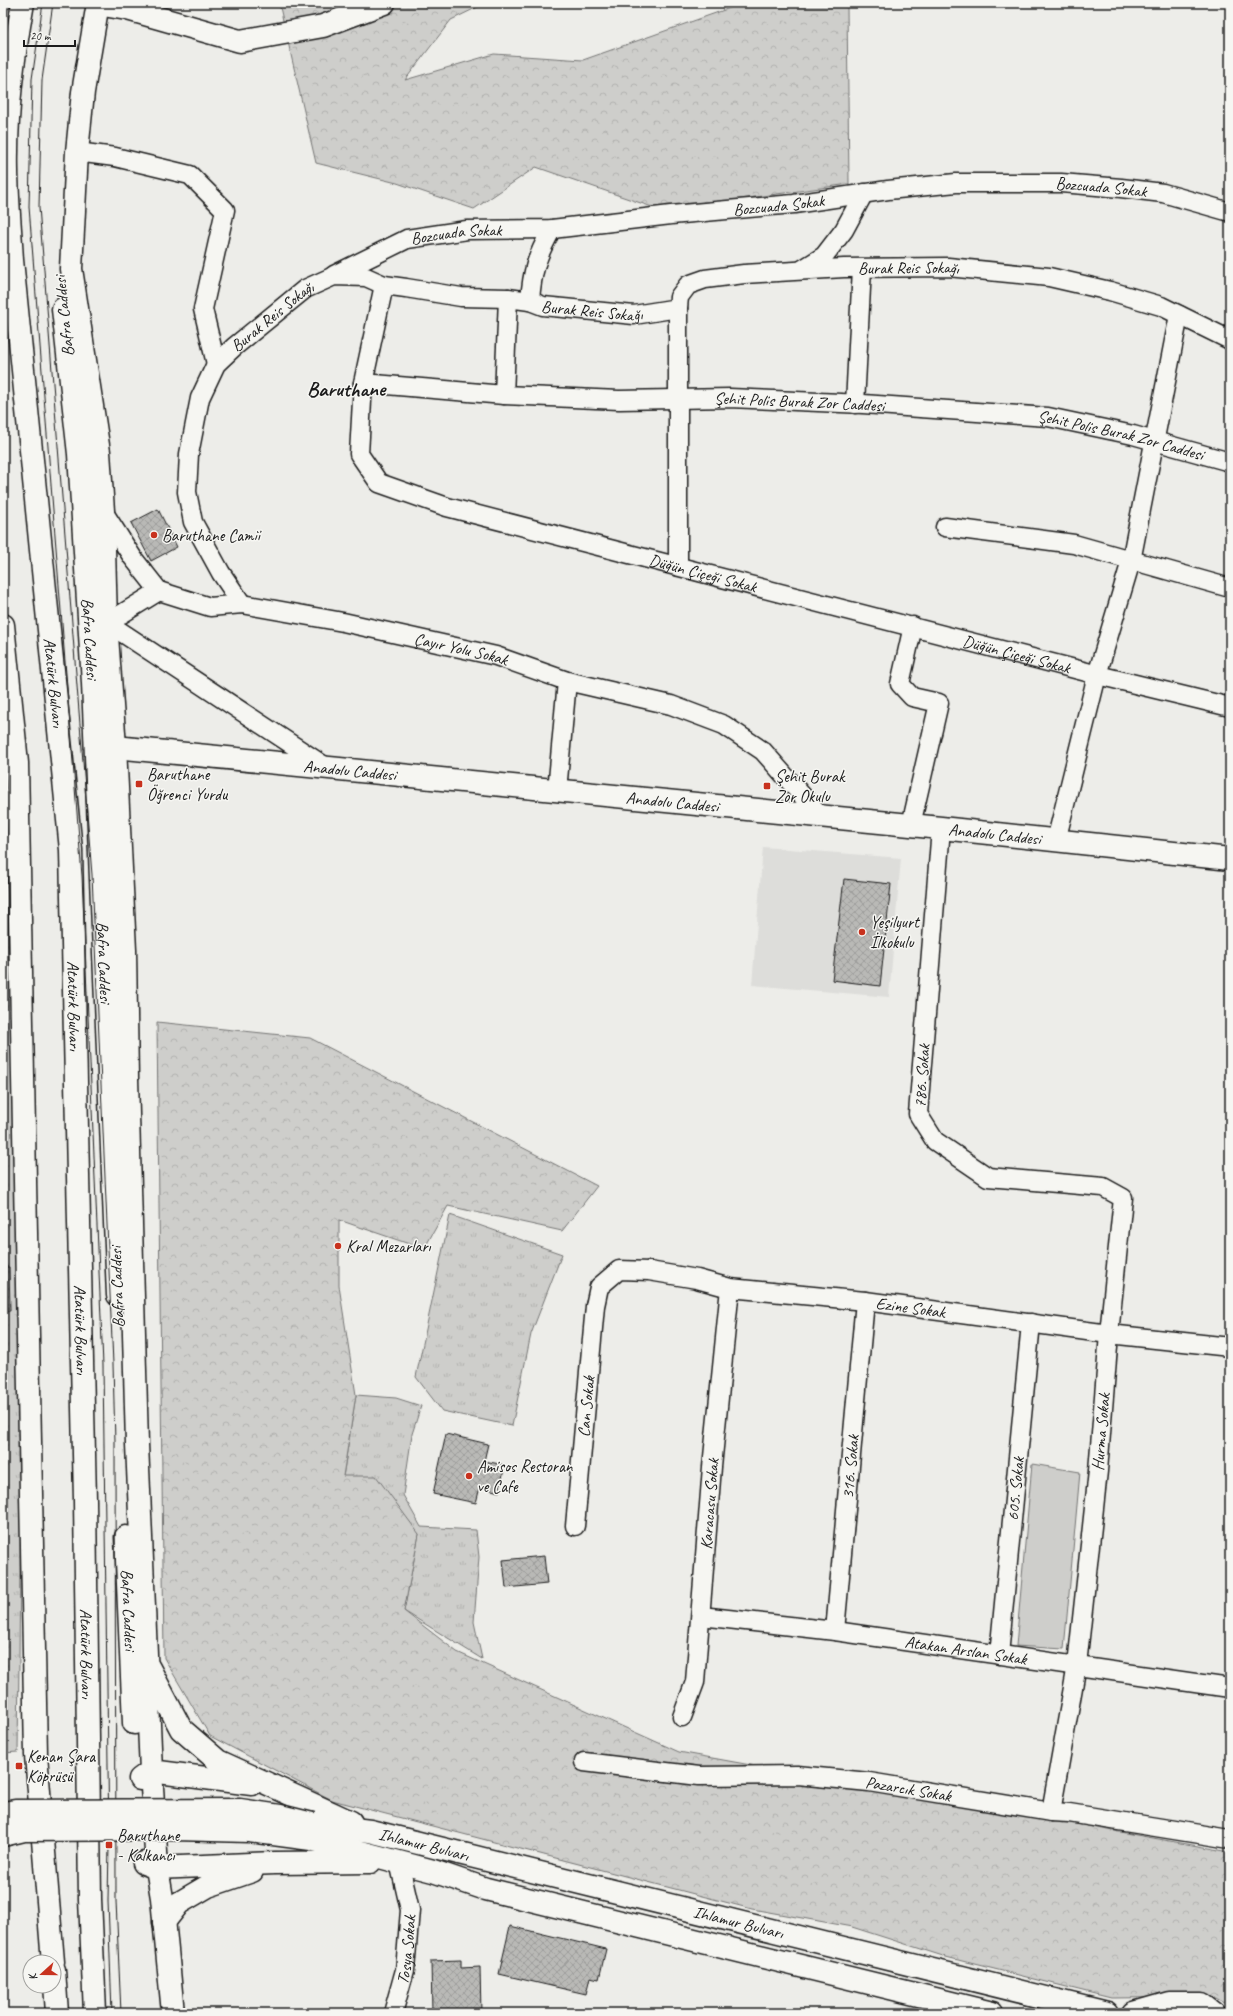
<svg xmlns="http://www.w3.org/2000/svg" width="1233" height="2016" viewBox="0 0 1233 2016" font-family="Caveat,sans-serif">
<defs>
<pattern id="grass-tufts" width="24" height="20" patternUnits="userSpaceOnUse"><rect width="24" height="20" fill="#cececb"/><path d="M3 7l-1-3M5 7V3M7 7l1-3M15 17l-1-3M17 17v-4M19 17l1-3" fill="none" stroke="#b0b0ae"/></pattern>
<pattern id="forest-crowns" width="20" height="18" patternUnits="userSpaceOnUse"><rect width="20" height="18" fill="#cececb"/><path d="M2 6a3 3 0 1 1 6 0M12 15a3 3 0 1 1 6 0" fill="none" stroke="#b0b0ae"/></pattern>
<pattern id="building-cross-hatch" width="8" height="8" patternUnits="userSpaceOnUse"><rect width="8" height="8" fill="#b9b9b6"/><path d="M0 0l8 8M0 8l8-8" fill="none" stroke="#9e9e9c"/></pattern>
</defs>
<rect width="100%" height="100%" fill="#edede9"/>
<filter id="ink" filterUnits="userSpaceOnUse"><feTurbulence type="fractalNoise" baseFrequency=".025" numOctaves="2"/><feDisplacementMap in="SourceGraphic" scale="8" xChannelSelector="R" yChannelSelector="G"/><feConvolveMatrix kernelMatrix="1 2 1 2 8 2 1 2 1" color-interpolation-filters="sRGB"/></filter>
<g filter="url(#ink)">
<path fill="#ddddda" d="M763,847l138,11 -12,139 -137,-12z"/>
<g fill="url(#grass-tufts)" stroke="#757574">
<path d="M3,771l22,323 -7,658 -15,1z"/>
<path d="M450,1215l112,39 -31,80 -19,92 -70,-15 -26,-34z"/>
<path d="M356,1395l40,3 25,8 -9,28 -9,61 18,32 55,3 3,27 -5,65 8,37 -78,-48 15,-77 -76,-57z"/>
</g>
<g fill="url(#forest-crowns)" stroke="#757574">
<path d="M279,3h207l-35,17 -46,60 89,-26 89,6 161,-57h75l28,4 2,177 -188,26 -125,-43 -62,42 -77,-26 -81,-20z"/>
<path d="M157,1022l153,16 287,148 -35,45 -114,-25 -24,43 -85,-29v66l17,109 -13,81h33l43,58 -15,77 53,41 222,100 551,100v134h-3l3,8v11l-14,-8 -105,1 -165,-41 -94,-30 -100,-18 -420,-109 -122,-64 -46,-78z"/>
</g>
<path fill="#cececb" stroke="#757574" d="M1032,1464l48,8 -16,177 -48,-3z"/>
<g fill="url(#building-cross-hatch)" stroke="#1c1c1c">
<path d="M158,509l19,38 -26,14 -20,-38z"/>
<path d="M844,879l47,5 -11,102 -48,-6z"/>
<path d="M3,1267h6l1,44h-7z"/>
<path d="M446,1434l42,10 -4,17 21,4 -6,27 -19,-5 -4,16 -43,-9z"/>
<path d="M544,1556l3,28 -41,4 -3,-28z"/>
<path d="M510,1926l96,23 -7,30 -9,-2 -4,17 -87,-20z"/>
<path d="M461,1960v8l19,-1 1,46h-49l-1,-52z"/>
</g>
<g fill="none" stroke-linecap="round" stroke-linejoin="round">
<defs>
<g id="minor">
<path d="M77,152l38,5 75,18 35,35 -22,99 13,55"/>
<path d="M803,269l21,-13 20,-26 20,-37"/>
<path id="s1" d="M334,275l73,-36 60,-9 85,-1 119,-14 123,-11 94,-14 68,-7h105l60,5 42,5 67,19"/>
<path id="s2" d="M384,285l-21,98 -4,71 20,29 68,24 659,170 124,30"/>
<path d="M530,301c2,-31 7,-45 22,-72"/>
<path d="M678,308v258"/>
<path id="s3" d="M363,383l141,12 115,5 111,-2 133,6 185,13 85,18 97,27"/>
<path d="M504,395l4,-97"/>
<path d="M855,404l7,-136"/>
<path id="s4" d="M103,511l30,47 26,33 51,16 32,-3 101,18 153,34 71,25 104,24 53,20 39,26 57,65"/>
<path d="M945,527l129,17 156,44"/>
<path id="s5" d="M242,604l-21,-31 -28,-51 -6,-30 2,-38 11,-56 16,-34 18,-17 71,-58 29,-13 32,1 18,8 22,3 55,9 47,1 22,3 13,5 91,9 44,-7 1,-11 9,-12 17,-6 39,-5 100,-6 104,-1 101,10 61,14 51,15 69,34"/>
<path d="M106,622l220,145"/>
<path d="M106,622l14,-7 39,-24"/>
<path d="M557,791l10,-110"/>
<path d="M911,825l28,-122 -27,-6 -12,-13 13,-58"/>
<path d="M941,828l-23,286 17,27 53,36 115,10 20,11 -14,136 -11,137 -21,194 -26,147"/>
<path d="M1056,841l41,-166 34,-114 48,-246"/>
<path id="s6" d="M575,1526l20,-220 4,-19 20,-17 30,1 48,8 33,9 135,13 244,33 121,13"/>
<path id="s7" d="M701,1616l134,15 395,57"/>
<path id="s8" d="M835,1631l30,-330"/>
<path id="s9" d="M999,1655l32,-332"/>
<path id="s10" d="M682,1717l13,-35 17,-215 18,-179"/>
<path id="s11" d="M584,1762l115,14 98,-1 72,7 182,30 18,1 161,26"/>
<path id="s12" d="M393,2013l12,-43 5,-60 -11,-48"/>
</g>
<g id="major">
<path id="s13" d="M23,3c-9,49 -16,99 -16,149 -1,36 3,72 5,108l59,590 14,650 5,399 5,114"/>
<path d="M98,3l-15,89 -6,60 -6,117 28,183 4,59 3,111 9,125 10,203 2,128 10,366 14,327 6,97 5,30 11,115"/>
<path d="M97,4l30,5 113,32 83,-15 61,-23"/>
<path id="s14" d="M63,309l16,145 14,229 25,612"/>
<path d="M3,625l14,138 19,992 17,207"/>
<path id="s15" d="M115,747l826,81 289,31"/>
<path id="s16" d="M126,1537l8,186"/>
<path d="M149,1668l32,61 37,32 133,61"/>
<path d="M140,1779l11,-8 101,13"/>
<path id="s17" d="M312,1824l58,7 737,182"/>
<path d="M311,1839l122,32 53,18 506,124"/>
<path d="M144,1863l13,5 118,-5 95,-1"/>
<path d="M164,1922l15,-19 29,-17 44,-15"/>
<path d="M54,1970l3,43"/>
<path d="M1134,2013l35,-10h32l13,10"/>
</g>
</defs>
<use href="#minor" stroke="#1c1c1c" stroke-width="21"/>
<use href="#major" stroke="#1c1c1c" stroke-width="25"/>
<use href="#minor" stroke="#f6f6f2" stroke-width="18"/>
<use href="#major" stroke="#f6f6f2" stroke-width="22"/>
<g stroke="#1c1c1c" stroke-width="1">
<path d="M43,3l-11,76 -3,128 53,669 21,489 6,480 -1,56 4,112"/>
<path d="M53,3l-11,77 -3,127 53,668 21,489 2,78 1,459 5,112"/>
</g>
<defs>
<g id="major-bridge">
<path d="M3,1813l12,-2 225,-1 40,6 32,8"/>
<path d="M3,1835l21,-5 152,-1 73,2 62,8"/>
</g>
</defs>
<use href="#major-bridge" stroke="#1c1c1c" stroke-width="25" stroke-linecap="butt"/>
<use href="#major-bridge" stroke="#f6f6f2" stroke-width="22"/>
</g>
</g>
<g fill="#c8321e" stroke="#f6f6f2" stroke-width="1.5">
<circle cx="154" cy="535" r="4"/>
<rect x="135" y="780" width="8" height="8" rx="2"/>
<rect x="763" y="782" width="8" height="8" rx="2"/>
<circle cx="862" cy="932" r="4"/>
<circle cx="338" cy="1246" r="4"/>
<circle cx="469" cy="1476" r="4"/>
<rect x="15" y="1762" width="8" height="8" rx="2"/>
<rect x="105" y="1841" width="8" height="8" rx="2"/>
</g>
<g text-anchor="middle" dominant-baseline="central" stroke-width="3" stroke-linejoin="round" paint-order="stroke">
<g font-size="17" fill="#1c1c1c" stroke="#f6f6f2">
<text stroke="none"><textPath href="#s1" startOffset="779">Bozcuada Sokak</textPath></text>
<text stroke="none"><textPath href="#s1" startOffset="455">Bozcuada Sokak</textPath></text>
<text stroke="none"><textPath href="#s1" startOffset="131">Bozcuada Sokak</textPath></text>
<text stroke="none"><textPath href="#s5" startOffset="1004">Burak Reis Sokağı</textPath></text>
<text stroke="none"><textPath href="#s5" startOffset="669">Burak Reis Sokağı</textPath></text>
<text transform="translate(64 316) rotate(-96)">Bafra Caddesi</text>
<text stroke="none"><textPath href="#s5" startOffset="333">Burak Reis Sokağı</textPath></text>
<text stroke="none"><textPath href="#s3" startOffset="437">Şehit Polis Burak Zor Caddesi</textPath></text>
<text stroke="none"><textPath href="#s3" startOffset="761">Şehit Polis Burak Zor Caddesi</textPath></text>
<text stroke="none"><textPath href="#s2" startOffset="543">Düğün Çiçeği Sokak</textPath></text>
<text stroke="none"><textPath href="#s14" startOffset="331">Bafra Caddesi</textPath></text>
<text stroke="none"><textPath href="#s4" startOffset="407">Çayır Yolu Sokak</textPath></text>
<text stroke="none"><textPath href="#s2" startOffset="867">Düğün Çiçeği Sokak</textPath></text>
<text stroke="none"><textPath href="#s13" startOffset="683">Atatürk Bulvarı</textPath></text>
<text stroke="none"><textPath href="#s15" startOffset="236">Anadolu Caddesi</textPath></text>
<text stroke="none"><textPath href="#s15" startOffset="560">Anadolu Caddesi</textPath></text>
<text stroke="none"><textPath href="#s15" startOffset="884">Anadolu Caddesi</textPath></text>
<text stroke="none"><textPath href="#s14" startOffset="655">Bafra Caddesi</textPath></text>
<text stroke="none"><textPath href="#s13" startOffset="1007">Atatürk Bulvarı</textPath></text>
<text transform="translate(922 1076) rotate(-86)">786. Sokak</text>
<text transform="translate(117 1287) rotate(-92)">Bafra Caddesi</text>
<text stroke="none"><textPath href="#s6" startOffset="561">Ezine Sokak</textPath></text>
<text stroke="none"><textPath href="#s13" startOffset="1331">Atatürk Bulvarı</textPath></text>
<text stroke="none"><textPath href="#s6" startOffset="120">Can Sokak</textPath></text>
<text transform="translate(1101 1432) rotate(-85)">Hurma Sokak</text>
<text stroke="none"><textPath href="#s8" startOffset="165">316. Sokak</textPath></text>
<text stroke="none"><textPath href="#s9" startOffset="167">605. Sokak</textPath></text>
<text stroke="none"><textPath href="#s10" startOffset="216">Karacasu Sokak</textPath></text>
<text stroke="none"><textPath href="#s16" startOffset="73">Bafra Caddesi</textPath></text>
<text stroke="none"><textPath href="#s7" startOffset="267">Atakan Arslan Sokak</textPath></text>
<text stroke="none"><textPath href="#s13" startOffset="1655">Atatürk Bulvarı</textPath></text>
<text stroke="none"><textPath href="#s11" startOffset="326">Pazarcık Sokak</textPath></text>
<text stroke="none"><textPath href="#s17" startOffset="114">Ihlamur Bulvarı</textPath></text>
<text stroke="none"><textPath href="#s17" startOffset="438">Ihlamur Bulvarı</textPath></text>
<text stroke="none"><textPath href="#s12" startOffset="65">Tosya Sokak</textPath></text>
</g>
<g font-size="17" fill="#1c1c1c" stroke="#f6f6f2" text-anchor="start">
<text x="162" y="535">Baruthane Camii</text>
<text x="147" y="774">Baruthane<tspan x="147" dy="20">Öğrenci Yurdu</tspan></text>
<text x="775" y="776">Şehit Burak<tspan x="775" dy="20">Zor Okulu</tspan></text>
<text x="870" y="922">Yeşilyurt<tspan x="870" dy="20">İlkokulu</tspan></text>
<text x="346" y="1246">Kral Mezarları</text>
<text x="477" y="1466">Amisos Restoran<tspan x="477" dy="20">ve Cafe</tspan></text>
<text x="27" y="1756">Kenan Şara<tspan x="27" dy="20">Köprüsü</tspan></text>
<text x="117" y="1835">Baruthane<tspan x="117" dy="20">- Kalkancı</tspan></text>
</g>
<g font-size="21" font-weight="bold" fill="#1c1c1c" stroke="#f6f6f2">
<text x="346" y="389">Baruthane</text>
</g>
</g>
<rect width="1233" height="2016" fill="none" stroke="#f6f6f2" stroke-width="16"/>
<rect x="8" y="8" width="1217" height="2000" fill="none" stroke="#1c1c1c" stroke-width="1.5" filter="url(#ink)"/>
<g transform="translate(42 1974) rotate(249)"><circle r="19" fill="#f6f6f2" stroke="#9f9f9c"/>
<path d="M0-3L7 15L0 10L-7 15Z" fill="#c8321e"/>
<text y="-6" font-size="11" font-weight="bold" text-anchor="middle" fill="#1c1c1c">K</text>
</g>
<path d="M24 40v6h51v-6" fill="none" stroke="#1c1c1c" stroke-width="2"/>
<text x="30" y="40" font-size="12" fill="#1c1c1c" stroke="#f6f6f2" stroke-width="3" paint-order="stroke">20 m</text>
</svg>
